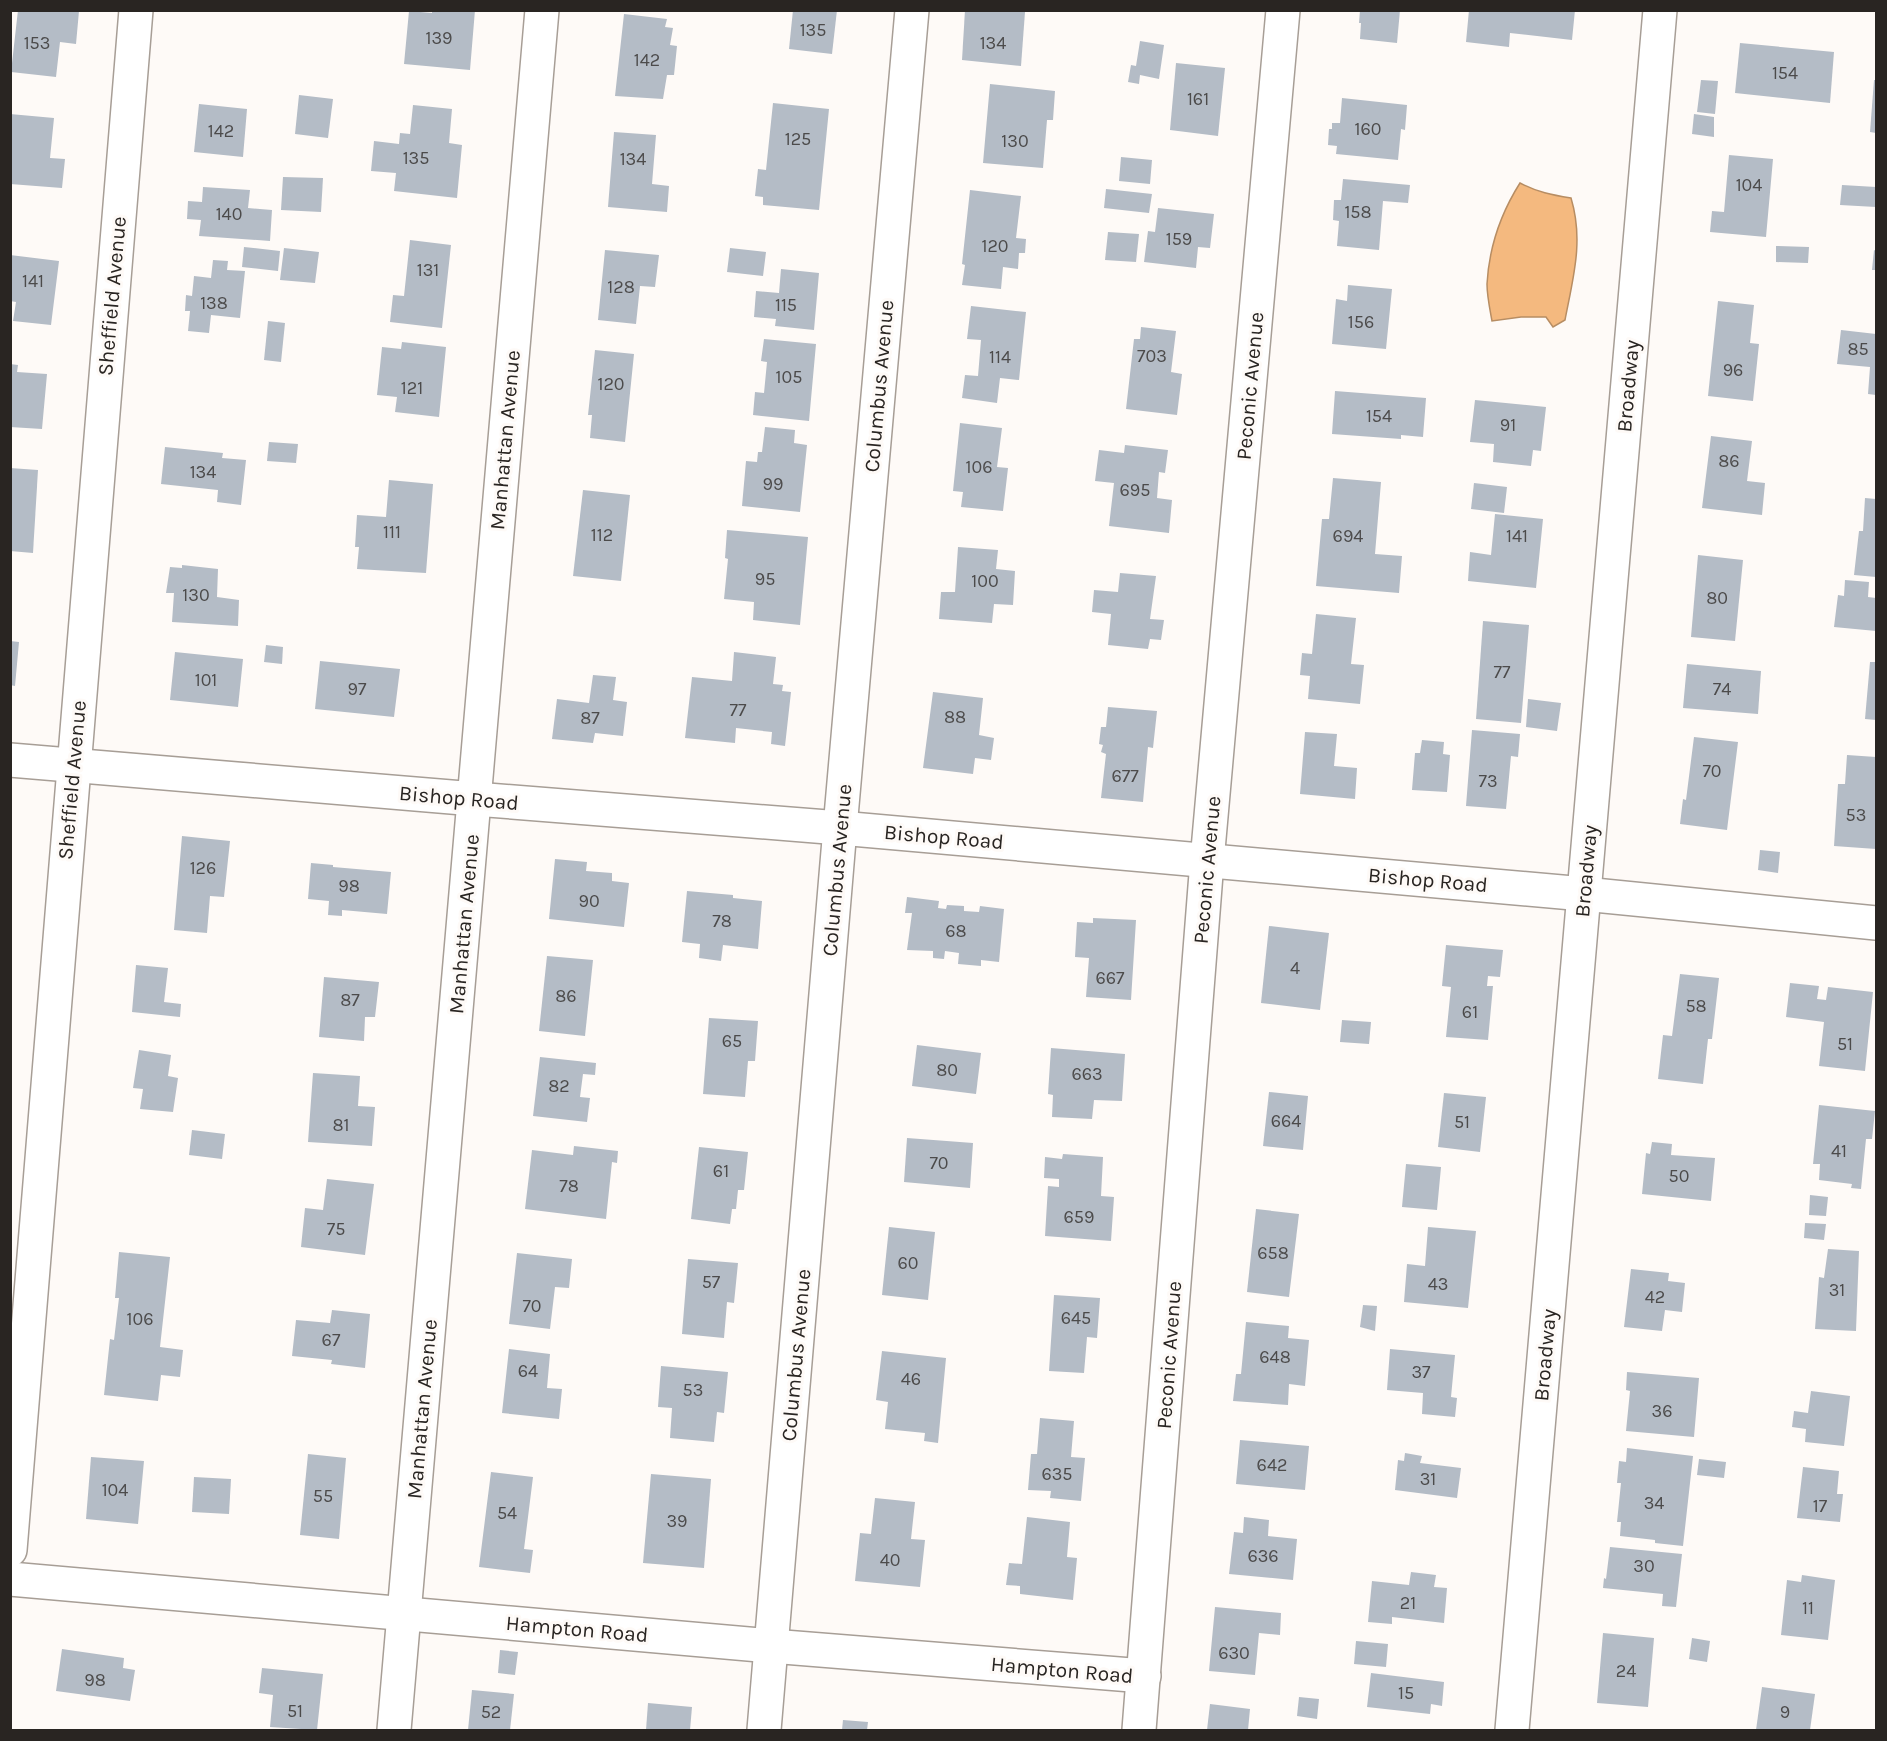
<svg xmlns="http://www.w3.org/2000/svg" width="1887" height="1741" viewBox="0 0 1887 1741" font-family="Karla,sans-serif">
<rect width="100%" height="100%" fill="#fefaf7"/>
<path fill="#f4b97f" stroke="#b78d63" stroke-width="1.5" d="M1520,183c17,9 32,12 51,15 13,43 2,80 -6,122l-12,7 -7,-10h-25l-29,4c-2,-11 -5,-25 -5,-37 2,-36 14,-71 33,-101z"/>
<g fill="#b4bcc6">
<path d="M18,10l61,1 -3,33 -16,-2 -4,35 -45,-5z"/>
<path d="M432,10h43l-5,60 -66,-6 5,-53 23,2z"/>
<path d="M793,10h44l-5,44 -43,-5z"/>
<path d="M965,10l60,2 -4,54 -59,-6z"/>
<path d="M1360,10h40l-3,33 -37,-4 1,-16h-2z"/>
<path d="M1469,10h106l-3,30 -62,-7 -1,14 -43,-5z"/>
<path d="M624,14l43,5 -2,8 8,1 -3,17 7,1 -3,29h-7l-4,24 -48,-3z"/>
<path d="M1140,41l24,4 -5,34 -19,-4 -1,9 -11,-2 3,-17 5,1z"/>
<path d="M1740,43l94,9 -4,51 -95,-10z"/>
<path d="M1176,63l49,5 -7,68 -48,-6z"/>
<path d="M1701,80l17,1 -3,33 -18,-2z"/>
<path d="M1874,80h2v53l-6,-1z"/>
<path d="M990,84l65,7 -2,29h-6l-4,48 -60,-5z"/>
<path d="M299,95l34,4 -5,39 -33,-4z"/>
<path d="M1342,98l65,7 -2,25 -4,-1 -3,31 -62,-6 1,-8 -9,-1 1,-16h3v-6h8z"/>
<path d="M773,103l56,6 -10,101 -56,-5v-8l-8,-1 3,-27 8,1z"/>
<path d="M199,104l48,5 -4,48 -49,-5z"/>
<path d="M413,105l39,4 -3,34 13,2 -5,53 -63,-7 2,-18 -25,-2 3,-30 25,3 1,-11 10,1z"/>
<path d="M10,114l44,4 -4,40 15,1 -3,29 -52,-4z"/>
<path d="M1694,114l20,3v20l-22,-3z"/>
<path d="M614,132l42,3 -4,49 17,2 -2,26 -59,-5z"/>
<path d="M1729,155l44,4 -7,78 -56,-5 2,-21 12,1z"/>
<path d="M1121,157l31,3 -2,24 -31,-3z"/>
<path d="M283,177l40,1 -2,34 -40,-2z"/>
<path d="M1343,179l67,6 -2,18 -25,-2 -4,49 -42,-4 2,-25 -6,-1 1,-20h7z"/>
<path d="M1842,185l34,2v20l-36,-2z"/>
<path d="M203,187l47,3 -2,18 24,2 -2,31 -71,-5 2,-16 -14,-1 1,-18 14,1z"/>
<path d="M1106,189l46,5 -3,19 -45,-5z"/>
<path d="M970,190l51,6 -5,42 10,1 -1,14h-6l-1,16 -15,-2 -2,22 -39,-4 3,-20 -3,-1z"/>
<path d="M1158,208l56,6 -4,34 -12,-1 -2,21 -52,-6 4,-31 7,1z"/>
<path d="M1108,232l31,2 -3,28 -31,-2z"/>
<path d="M410,240l41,5 -9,83 -52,-6 3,-27 11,1z"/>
<path d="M1776,246l33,1 -1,16 -32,-1z"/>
<path d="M244,247l36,4 -2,20 -36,-4z"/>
<path d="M284,248l35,4 -4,31 -35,-3z"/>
<path d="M730,248l36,4 -3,24 -36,-4z"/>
<path d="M605,250l54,5 -4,32 -15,-1 -4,38 -38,-4z"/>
<path d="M1874,250l2,1v19h-4z"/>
<path d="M10,255l49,6 -8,64 -38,-4 3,-19 -6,-1z"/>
<path d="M213,260l15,1 -1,9 18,1 -5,47 -29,-3 -2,18 -21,-2 2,-20h-5l1,-16 6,1 2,-20 17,2z"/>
<path d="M781,269l38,4 -5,57 -39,-4 1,-7 -22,-2 2,-26 23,2z"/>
<path d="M1348,285l44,4 -6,60 -54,-5 4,-45 11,2z"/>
<path d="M1718,301l36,4 -4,38 9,1 -6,57 -45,-5z"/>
<path d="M971,306l55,6 -7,68 -19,-2 -3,25 -35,-5 3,-23 13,1 3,-36 -14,-1z"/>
<path d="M268,321l17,2 -4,39 -17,-2z"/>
<path d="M1141,327l35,4 -5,41 11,2 -5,41 -51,-6 8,-70h6z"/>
<path d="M1841,330l35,4v61l-8,-1 2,-27 -33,-3z"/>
<path d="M764,339l52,5 -7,77 -56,-6 2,-23 9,1 3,-31 -6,-1z"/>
<path d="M402,342l44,5 -7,70 -44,-5 2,-15 -20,-2 5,-48 19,2z"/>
<path d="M595,350l39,4 -9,88 -35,-4 2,-23h-4z"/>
<path d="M10,364l8,1 -1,7 30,2 -5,55 -32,-2z"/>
<path d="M1335,391l91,7 -3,39 -22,-2v4l-69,-5z"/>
<path d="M1475,400l71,7 -5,44 -8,-1 -2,16 -38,-4 1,-18 -24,-2z"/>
<path d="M960,423l42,5 -5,39 11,1 -5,43 -42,-4 2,-15 -10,-1z"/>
<path d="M765,427l30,3 -1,13 13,2 -7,67 -58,-6 4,-45 11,1 1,-10h4z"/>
<path d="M1711,436l41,5 -5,40 18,2 -3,32 -60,-7z"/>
<path d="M269,442l29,2 -2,19 -29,-2z"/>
<path d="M1125,445l43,5 -3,23 -6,-1 -2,26 15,2 -3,33 -60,-7 5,-43 -19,-2 4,-31 25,3z"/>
<path d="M165,447l58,6 -1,5 24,2 -5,45 -24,-3 1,-12 -57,-6z"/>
<path d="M10,468l28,2 -5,83 -23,-2z"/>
<path d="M1333,478l48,4 -6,72 27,2 -3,37 -83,-7 6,-67h7z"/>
<path d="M389,480l44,4 -7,89 -69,-4 2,-22h-4l2,-32 29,2z"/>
<path d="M1474,483l33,4 -3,26 -33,-4z"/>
<path d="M583,490l47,5 -9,86 -48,-5z"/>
<path d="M1865,498l11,1v78l-22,-2 5,-44h4z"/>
<path d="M1495,514l48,5 -7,69 -68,-7 2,-29 21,3z"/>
<path d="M727,530l81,7 -8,88 -47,-5 1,-18 -30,-3 4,-40 -3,-1z"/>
<path d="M958,547l40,3 -2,19 19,2 -2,34 -19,-1 -2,19 -53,-4 2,-27h14z"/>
<path d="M1698,555l45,5 -8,81 -44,-4z"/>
<path d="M182,565l36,4 -1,28 22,3 -1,26 -66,-4 2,-29h-8l4,-26 12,1z"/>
<path d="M1120,573l36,3 -6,43 14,1 -3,20 -11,-1 -2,10 -40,-4 3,-31 -19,-2 2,-22 24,2z"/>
<path d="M1845,580l24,2 -1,15 8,1v33l-42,-4 4,-32 6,1z"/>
<path d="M1316,614l40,4 -5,46 13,1 -4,39 -52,-5 2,-23 -10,-1 2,-22 10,1z"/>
<path d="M1483,621l46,4 -8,98 -45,-4z"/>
<path d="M10,641l9,1 -4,44 -5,-1z"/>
<path d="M266,645l17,2 -1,17 -18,-2z"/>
<path d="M175,652l68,7 -5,48 -68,-7z"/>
<path d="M734,652l42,5 -3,27 10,1 -1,6 9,1 -6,54 -14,-2 1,-12 -36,-4 -1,15 -50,-5 7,-61 40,4z"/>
<path d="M320,661l80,8 -6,48 -79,-8z"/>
<path d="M1870,662h6v58l-11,-1z"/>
<path d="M1687,664l74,7 -3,43 -75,-6z"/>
<path d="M593,675l23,2 -3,23 14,2 -4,34 -28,-3 -2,10 -41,-4 5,-40 32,4z"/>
<path d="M933,692l50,6 -4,37 15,3 -3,22 -16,-2 -2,16 -50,-6z"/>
<path d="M1528,699l33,4 -4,28 -31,-4z"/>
<path d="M1108,707l49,4 -4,37 -5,-1 -5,55 -42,-4 5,-44 -5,-2 2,-7 -4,-1 2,-17h5z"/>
<path d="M1472,730l48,4 -2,23 -7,-1 -5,53 -40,-3z"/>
<path d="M1305,732l32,2 -3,32 23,2 -2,31 -55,-5z"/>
<path d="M1694,737l44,5 -11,88 -47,-6 3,-25 3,1z"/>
<path d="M1422,740l22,2 -1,12 7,1 -3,37 -35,-2 3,-37h5z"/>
<path d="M1847,755l29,2v92l-42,-3 4,-62h7z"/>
<path d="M182,836l48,5 -6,56 -14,-1 -3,37 -33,-3z"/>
<path d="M1760,850l20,2 -2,21 -20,-3z"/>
<path d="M555,859l32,3 -1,9 26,2v8l17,2 -5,44 -75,-8z"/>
<path d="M311,863l22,2v2l58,5 -4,42 -45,-4v6l-14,-1 1,-14 -21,-2z"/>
<path d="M687,891l46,4v3l29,3 -4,48 -35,-4 -2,16 -22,-3 1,-14 -18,-2z"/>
<path d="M907,897l32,4 -1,7 8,1 1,-4 17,1v5l15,1 1,-6 24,3 -5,53 -18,-2v6l-23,-2 1,-11 -14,-2 -1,8 -11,-1v-7l-26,-1 5,-37h-7z"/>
<path d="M1093,918l43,2 -5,80 -45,-3 3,-39 -14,-1 2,-35 16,1z"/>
<path d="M1269,926l60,7 -9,77 -59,-7z"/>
<path d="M1446,945l57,5 -3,27 -12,-1 -1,10h6l-5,54 -42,-3 5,-50 -9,-1z"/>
<path d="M547,956l46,4 -8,76 -46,-5z"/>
<path d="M136,965l32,3 -4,34 17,2 -1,13 -48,-5z"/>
<path d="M1680,974l39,4 -7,61h-4l-5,45 -45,-5 5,-44 9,1z"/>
<path d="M324,977l55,5 -4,35h-10l-1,24 -45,-4z"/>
<path d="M1790,983l29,3 -2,13 9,1 2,-13 45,5 -8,79 -46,-5 5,-44 -38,-5z"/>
<path d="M709,1018l49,3 -3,40h-7l-3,36 -42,-3z"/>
<path d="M1342,1020l29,2 -2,22 -29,-2z"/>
<path d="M917,1045l64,8 -5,41 -64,-8z"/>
<path d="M1051,1048l74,6 -3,47 -28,-1 -2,19 -40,-2 1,-22 -5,-1z"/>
<path d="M139,1050l32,5 -3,21 10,2 -5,34 -33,-3 3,-20 -10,-1z"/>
<path d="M540,1057l56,6 -1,12 -12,-1 -3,23 10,1 -3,24 -54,-6z"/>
<path d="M313,1073l47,3 -2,30 17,1 -3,39 -64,-4z"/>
<path d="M1269,1092l39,4 -5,54 -40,-4z"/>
<path d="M1444,1093l42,4 -6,55 -42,-5z"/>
<path d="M1819,1105l56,6 -3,28h-6l-5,50 -10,-1 1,-4 -33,-4 1,-16h-7z"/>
<path d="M192,1130l33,4 -3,25 -33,-4z"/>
<path d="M907,1138l66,5 -3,45 -66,-6z"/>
<path d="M1652,1142l20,2 -1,11 44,3 -4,43 -69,-7 4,-41 4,1z"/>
<path d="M574,1146l44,5 -1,12 -5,-1 -6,57 -81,-10 7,-59 41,5z"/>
<path d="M699,1147l49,5 -4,38h-6l-2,19h-4l-2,15 -39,-5z"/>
<path d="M1063,1154l40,3 -2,39 13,1 -3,44 -66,-5 3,-50 11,1v-8l-15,-1 1,-21 17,2z"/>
<path d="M1406,1164l35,3 -4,43 -35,-3z"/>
<path d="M327,1179l47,5 -9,71 -64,-8 4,-39 18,2z"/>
<path d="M1810,1195l18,2 -2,19 -17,-1z"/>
<path d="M1256,1209l43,5 -10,83 -42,-5z"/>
<path d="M1805,1223l21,1 -2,16 -20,-2z"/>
<path d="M889,1227l46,5 -7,68 -46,-5z"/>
<path d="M1428,1227l48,4 -8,77 -64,-6 3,-38 18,2z"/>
<path d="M1828,1249l31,2 -3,80 -41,-2 4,-52 5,1z"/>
<path d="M119,1252l51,5 -10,90 23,3 -3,27 -19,-2 -3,26 -54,-6 6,-56 4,1 5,-42h-4z"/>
<path d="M517,1253l55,6 -3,29 -14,-1 -5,42 -41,-5z"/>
<path d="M688,1259l50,4 -4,40 -7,-1 -3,36 -42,-4z"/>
<path d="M1631,1269l38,4 -1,8 17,2 -3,29 -17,-2 -3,21 -38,-4z"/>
<path d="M1054,1295l46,3 -3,40 -10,-1 -3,36 -35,-2z"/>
<path d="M1363,1305l14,1 -2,25 -15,-4z"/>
<path d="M332,1310l38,4 -5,54 -34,-4 1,-4 -40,-4 4,-36 34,3z"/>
<path d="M1246,1322l43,4 -1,12 21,2 -4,46 -16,-2 -1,21 -55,-4 3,-27h5z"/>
<path d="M509,1349l41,5 -3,34 15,1 -3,30 -57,-6z"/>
<path d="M1390,1349l65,6 -4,42 6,1 -2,19 -33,-3 1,-21 -36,-3z"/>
<path d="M882,1351l64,7 -8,85 -14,-2 1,-8 -40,-4 3,-27 -12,-2z"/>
<path d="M661,1366l67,6 -4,41 -7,-1 -3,30 -44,-4 2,-30 -14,-1z"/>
<path d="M1627,1372l72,6 -5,59 -68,-6 4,-40 -4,-1z"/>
<path d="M1811,1391l39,5 -6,50 -39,-4 1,-13 -14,-2 2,-16 14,2z"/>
<path d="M1040,1418l34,3 -3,36 14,1 -4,43 -31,-3 1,-7 -23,-1 3,-36h6z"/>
<path d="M1240,1440l69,6 -4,44 -69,-6z"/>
<path d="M1627,1448l66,8 -10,90 -28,-3v-3l-35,-4 1,-14h-4l4,-39h-4l2,-22 7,1z"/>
<path d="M1405,1453l17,3 -2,7 41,5 -4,30 -62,-8 3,-30 6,1z"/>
<path d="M308,1454l38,4 -7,81 -39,-4z"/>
<path d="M91,1457l53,4 -6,63 -52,-5z"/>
<path d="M1699,1459l27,3 -2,16 -27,-3z"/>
<path d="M1803,1467l36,4 -2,23h6l-3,28 -43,-4z"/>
<path d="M491,1472l42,5 -9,72 9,1 -3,23 -51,-6z"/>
<path d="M651,1474l60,5 -7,89 -61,-5z"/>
<path d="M194,1477l37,2 -2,35 -37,-2z"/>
<path d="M875,1498l40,4 -4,37 14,1 -5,47 -65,-6 5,-48 11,1z"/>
<path d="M1027,1517l43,5 -3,35 10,1 -4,42 -53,-6v-8l-14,-1 3,-22 13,1z"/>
<path d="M1244,1517l25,3 -1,16 29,3 -4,41 -64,-6 5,-42 9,1z"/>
<path d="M1610,1547l72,7 -6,53 -14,-1 1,-12 -60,-6 1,-10 2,1z"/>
<path d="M1411,1572l25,3 -2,12 13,1 -3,35 -52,-6v7l-24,-2 4,-41 37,4z"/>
<path d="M1802,1575l33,5 -7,60 -47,-5 6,-55 14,2z"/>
<path d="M1215,1607l66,6 -1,22 -21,-2 -4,42 -46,-4z"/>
<path d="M1603,1633l51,5 -6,69 -51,-4z"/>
<path d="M1692,1638l18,3 -3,21 -18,-3z"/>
<path d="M1356,1641l32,3 -2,23 -32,-3z"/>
<path d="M62,1649l62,9 -1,10 12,2 -5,31 -74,-10z"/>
<path d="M500,1650l18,2 -3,23 -17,-2z"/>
<path d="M262,1668l61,6 -6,56 -47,-3 3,-32 -14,-2z"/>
<path d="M1371,1673l73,9 -2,24 -11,-2 -1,10 -63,-7z"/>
<path d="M1762,1687l53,7 -5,36h-54z"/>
<path d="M472,1690l42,4 -4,36h-42z"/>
<path d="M1299,1697l20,2 -2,20 -20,-3z"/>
<path d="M648,1703l44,4 -2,23h-44z"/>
<path d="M1210,1704l40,5 -2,21h-41z"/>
<path d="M843,1720l25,2 -1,8h-25z"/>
</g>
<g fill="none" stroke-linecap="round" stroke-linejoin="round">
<defs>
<g id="minor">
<path d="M10,760l465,39 365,29 744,66 292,29"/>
<path d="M10,1550l126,-1540"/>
<path d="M10,1579l761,67 373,30"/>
<path d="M394,1730l148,-1720"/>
<path d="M764,1730l76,-902 72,-818"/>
<path d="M1139,1730l68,-869 76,-851"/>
<path d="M1512,1730l148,-1720"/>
</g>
</defs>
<use href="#minor" stroke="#a79e96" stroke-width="36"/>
<use href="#minor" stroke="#fff" stroke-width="33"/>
</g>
<g text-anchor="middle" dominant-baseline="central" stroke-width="6" stroke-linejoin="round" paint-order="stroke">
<g font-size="18" fill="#4c4b4b">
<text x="813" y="30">135</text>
<text x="439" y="38">139</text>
<text x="37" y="43">153</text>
<text x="993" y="43">134</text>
<text x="647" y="60">142</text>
<text x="1785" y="73">154</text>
<text x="1198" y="99">161</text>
<text x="1368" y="129">160</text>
<text x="221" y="131">142</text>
<text x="798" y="139">125</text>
<text x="1015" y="141">130</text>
<text x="416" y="158">135</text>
<text x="633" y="159">134</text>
<text x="1749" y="185">104</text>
<text x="1358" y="212">158</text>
<text x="229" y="214">140</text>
<text x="1179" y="239">159</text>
<text x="995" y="246">120</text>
<text x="428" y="270">131</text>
<text x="33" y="281">141</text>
<text x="621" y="287">128</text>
<text x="214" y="303">138</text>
<text x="786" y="305">115</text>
<text x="1361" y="322">156</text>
<text x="1858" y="349">85</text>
<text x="1152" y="356">703</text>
<text x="1000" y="357">114</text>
<text x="1733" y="370">96</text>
<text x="789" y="377">105</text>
<text x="611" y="384">120</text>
<text x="412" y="388">121</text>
<text x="1379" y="416">154</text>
<text x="1508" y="425">91</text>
<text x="1729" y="461">86</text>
<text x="979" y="467">106</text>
<text x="203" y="472">134</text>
<text x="773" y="484">99</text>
<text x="1135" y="490">695</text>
<text x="392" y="532">111</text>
<text x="602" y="535">112</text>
<text x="1348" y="536">694</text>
<text x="1517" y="536">141</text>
<text x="765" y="579">95</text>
<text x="985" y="581">100</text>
<text x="196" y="595">130</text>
<text x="1717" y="598">80</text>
<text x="1502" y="672">77</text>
<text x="206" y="680">101</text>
<text x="357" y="689">97</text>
<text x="1722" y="689">74</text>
<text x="738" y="710">77</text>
<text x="955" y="717">88</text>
<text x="590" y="718">87</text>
<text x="1712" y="771">70</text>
<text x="1125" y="776">677</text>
<text x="1488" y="781">73</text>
<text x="1856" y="815">53</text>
<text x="203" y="868">126</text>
<text x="349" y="886">98</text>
<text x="589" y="901">90</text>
<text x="722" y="921">78</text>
<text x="956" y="931">68</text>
<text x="1295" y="968">4</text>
<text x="1110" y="978">667</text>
<text x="566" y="996">86</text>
<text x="350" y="1000">87</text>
<text x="1696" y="1006">58</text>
<text x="1470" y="1012">61</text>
<text x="732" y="1041">65</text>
<text x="1845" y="1044">51</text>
<text x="947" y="1070">80</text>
<text x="1087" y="1074">663</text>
<text x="559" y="1086">82</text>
<text x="1286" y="1121">664</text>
<text x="1462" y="1122">51</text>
<text x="341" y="1125">81</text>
<text x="1839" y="1151">41</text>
<text x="939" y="1163">70</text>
<text x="721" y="1171">61</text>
<text x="1679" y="1176">50</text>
<text x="569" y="1186">78</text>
<text x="1079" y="1217">659</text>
<text x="336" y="1229">75</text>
<text x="1273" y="1253">658</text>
<text x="908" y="1263">60</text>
<text x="711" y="1282">57</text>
<text x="1438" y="1284">43</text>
<text x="1837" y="1290">31</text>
<text x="1655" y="1297">42</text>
<text x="532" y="1306">70</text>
<text x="1076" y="1318">645</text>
<text x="140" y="1319">106</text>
<text x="331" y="1340">67</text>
<text x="1275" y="1357">648</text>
<text x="528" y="1371">64</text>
<text x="1421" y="1372">37</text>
<text x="911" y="1379">46</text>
<text x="693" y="1390">53</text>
<text x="1662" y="1411">36</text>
<text x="1272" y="1465">642</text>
<text x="1057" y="1474">635</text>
<text x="1428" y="1479">31</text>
<text x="115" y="1490">104</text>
<text x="323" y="1496">55</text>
<text x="1654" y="1503">34</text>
<text x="1820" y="1506">17</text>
<text x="507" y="1513">54</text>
<text x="677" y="1521">39</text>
<text x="1263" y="1556">636</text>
<text x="890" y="1560">40</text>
<text x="1644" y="1566">30</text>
<text x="1408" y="1603">21</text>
<text x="1808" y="1608">11</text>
<text x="1234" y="1653">630</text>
<text x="1626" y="1671">24</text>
<text x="95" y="1680">98</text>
<text x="1406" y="1693">15</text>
<text x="295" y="1711">51</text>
<text x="491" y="1712">52</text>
<text x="1785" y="1712">9</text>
</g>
<g font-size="21" fill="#292522" stroke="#fefaf7">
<text transform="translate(112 296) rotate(-85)">Sheffield Avenue</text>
<text transform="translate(879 386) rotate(-85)">Columbus Avenue</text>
<text transform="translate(1250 386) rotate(-85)">Peconic Avenue</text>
<text transform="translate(1628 386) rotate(-85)">Broadway</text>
<text transform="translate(505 440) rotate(-85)">Manhattan Avenue</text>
<text transform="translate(72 780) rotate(-85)">Sheffield Avenue</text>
<text transform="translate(459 798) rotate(5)">Bishop Road</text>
<text transform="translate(944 837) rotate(5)">Bishop Road</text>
<text transform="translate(837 870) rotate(-85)">Columbus Avenue</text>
<text transform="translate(1207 870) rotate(-85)">Peconic Avenue</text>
<text transform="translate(1586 871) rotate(-85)">Broadway</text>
<text transform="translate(1428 880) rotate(5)">Bishop Road</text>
<text transform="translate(464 924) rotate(-85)">Manhattan Avenue</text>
<text transform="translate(796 1355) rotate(-85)">Columbus Avenue</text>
<text transform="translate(1169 1355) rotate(-86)">Peconic Avenue</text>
<text transform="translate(1545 1355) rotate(-85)">Broadway</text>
<text transform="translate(422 1409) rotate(-85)">Manhattan Avenue</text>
<text transform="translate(577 1629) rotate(5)">Hampton Road</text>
<text transform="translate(1062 1670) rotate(5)">Hampton Road</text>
</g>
</g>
<rect width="1887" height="1741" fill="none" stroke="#292522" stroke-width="24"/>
</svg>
